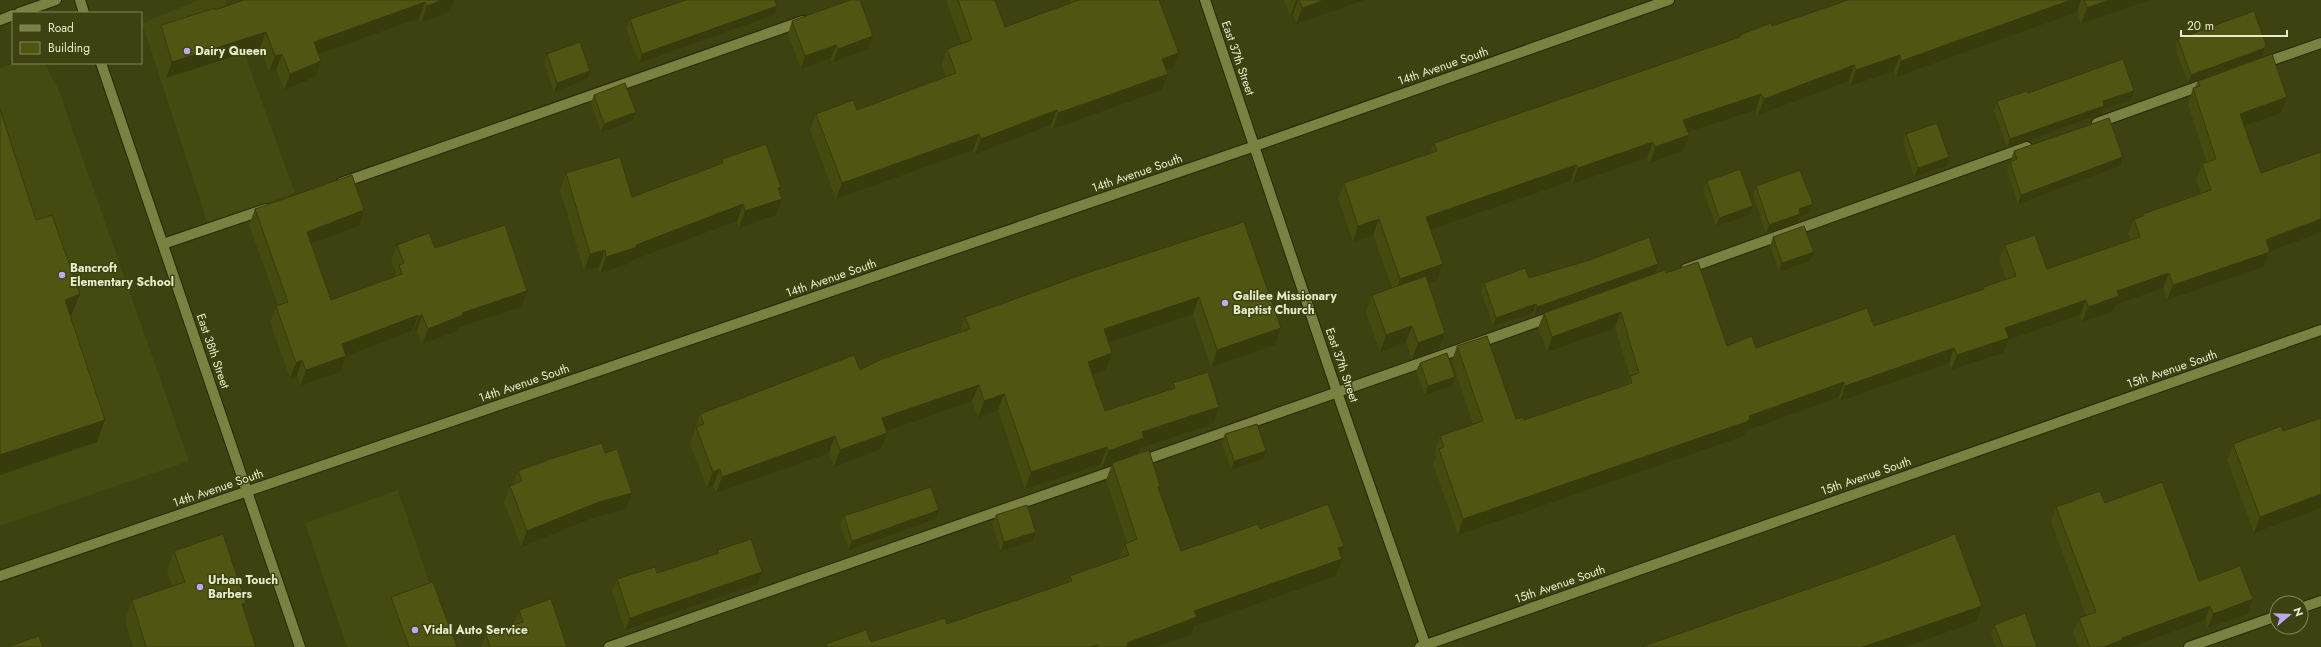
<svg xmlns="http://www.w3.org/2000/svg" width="2321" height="647" viewBox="0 0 2321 647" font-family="Jost,sans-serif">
<rect width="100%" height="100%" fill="#3d4210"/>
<g fill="#454a10">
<path d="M199,0h26l70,193 -87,31 -66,-201z"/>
<path d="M14,63h30l14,25 131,373 -189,65v-458z"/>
<path d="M398,490l53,157h-104l-42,-124z"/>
</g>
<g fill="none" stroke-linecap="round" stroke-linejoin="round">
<defs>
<g id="minor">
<path d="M80,0l4,13"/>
<path d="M1205,0l132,392 89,255"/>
<path d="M19,13l37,-13"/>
<path d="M0,20l13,-5"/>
<path d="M101,63l199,584"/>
<path d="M2261,64l60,-21"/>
<path d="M2097,123l111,-40"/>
<path d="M341,183l462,-162"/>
<path d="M163,244l103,-35"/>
<path d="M1686,269l341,-122"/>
<path d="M1139,462l415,-146"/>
<path d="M0,576l1255,-430 414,-146"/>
<path d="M2301,608l20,-7"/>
<path d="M609,647l513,-179"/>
<path d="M1420,647l901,-317"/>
<path d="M2189,647l88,-31"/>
</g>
</defs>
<use href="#minor" stroke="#242805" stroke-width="12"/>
<use href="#minor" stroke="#7a8141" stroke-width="10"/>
</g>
<g fill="#454a0f">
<path d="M454,0l-4,12 -29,10 -2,-4 -101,36 -3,23 -31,13 -8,-20 -7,2 -9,-24 -94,30 -11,-37 6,-16 54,-15z"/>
<path d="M946,0h49l10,27 66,-24 -1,-3h89l14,68 -6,3 1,3 -6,16 -109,39 -2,-4 -76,29 -2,-4 -137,49 -26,-69 6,-16 41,-4 89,-34 -5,-11 6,-16 15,-5z"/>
<path d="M1284,0h81l-69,24 -3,-8 -3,1z"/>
<path d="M1848,0h302l-69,24 -4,-12 -181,65 -2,-6 -44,15 -1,-5 -91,34 -2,-5 -68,23 1,2 -6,16 -33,12 -3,-5 -75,26 -1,-3 -140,48 12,35 -6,16 -9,3 17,50 -6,16 -27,10 -6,-17 -26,10 -14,-40 6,-17 20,-7 -19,-53 -20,7 -15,-43 6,-16 86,-29 4,-11 305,-105 1,-3 32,-9z"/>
<path d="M774,15l-135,48 -13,-35 4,-9z"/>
<path d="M792,21l76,28 -35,13 -2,-4 -30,11 -13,-35z"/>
<path d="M2178,39l84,18 -74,26 -13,-35z"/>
<path d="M547,54l43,17 -3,8 -33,13 -10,-29z"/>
<path d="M2198,81l83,32 -37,12 17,48 60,59 -51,20 -6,15 -97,33 -4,-12 -48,17 -2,6 -31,11 -2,-7 -72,25 -5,13 -52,17 -2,-7 -109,38 -1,-4 -93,34 -1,3 -4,3 -283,98 -25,-71 3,-8 -1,-5 5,-15 33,-12 -21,-63 5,-15 59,73 8,1 103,-36 3,-8 -15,-48 -68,24 -9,-24 6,-15 122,-40 61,73 29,2 118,-22 109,-36 1,-3 22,-8 -7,-19 6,-15 42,24 84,-29 -3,-6 6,-15 8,-3 1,-2 58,-21 -5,-13 6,-16 5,-1 -19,-59 5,-16h2z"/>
<path d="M2028,93l103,7 -28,9 -2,5 -94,34 -13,-38 3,-9z"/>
<path d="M594,95l42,17 -3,9 -32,11 -10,-29z"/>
<path d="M1906,134l40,32 -32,11 -11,-35z"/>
<path d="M2014,151l106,15 -102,38 -11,-34 3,-8 1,-1v-1z"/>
<path d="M722,159l59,28 -2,4 -3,24 -37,13 -2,-7 -104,39 -2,3 -31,10 -1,-6 -15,4 -24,-81 6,-17 66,24 88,-33z"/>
<path d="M1707,181l43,34 -34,11 -13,-36z"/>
<path d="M1756,186l57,18 -3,9 -11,4 -2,5 -31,11 -13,-38z"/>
<path d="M255,209l109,1 -5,16 -47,18 19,56 64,-24 1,-3 -5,-12 6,-16 38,3 86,59 -63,21 -1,3 -35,13 -5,-13 -4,1v-2l-67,26 -6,16 -40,14 -3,-10 -7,2 -20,-56 6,-16 2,-1 -29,-80z"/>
<path d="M1244,222l37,106 -6,17 -64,22 -18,-53 -85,28 4,11 -6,17 -14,5 13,36 66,-22 2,-6 40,41 -72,24 -2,6 20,36 22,61 79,-22 80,26 -4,21 -143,50 -2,9 -35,12h-331l1,-3 45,-2 76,-18 121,-42 2,-6 49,-18 6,-14 2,-1 -21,-63 6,-16 -10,4 -1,-4 -76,25 -27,-79 -20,8 -6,-17 -85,30 -6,18 -47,18 -5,-14 -113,40 -3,-7 -6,2 -17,-44 10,-30 160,-44 100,-38 5,-15z"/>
<path d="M1773,237l37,24 -31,11 -9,-26z"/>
<path d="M1655,273l-121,43 -1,-3 -40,13 -12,-35 3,-8 45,-5z"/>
<path d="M1420,363l35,14 -3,9 -27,9 -9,-24z"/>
<path d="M2321,418v90l-67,25 -27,-73 6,-16 50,-13z"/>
<path d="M1225,434l38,25 -32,11 -9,-27z"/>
<path d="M518,471l108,38 -33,9 -72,29 -17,-45 6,-16 3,-1z"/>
<path d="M2105,503l94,78 48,33 -39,14 -3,-8 -74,27h-52l-6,-14 6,-15 7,-2 -35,-94 5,-15z"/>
<path d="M996,515l40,17 -3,9 -32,10 -9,-27z"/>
<path d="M844,516l92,3 -87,31 -9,-26z"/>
<path d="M718,550l39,34 -132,46 -13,-39 5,-12 40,-6 60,-20z"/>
<path d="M174,551l72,52 -2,6 12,38h-123l-8,-27 7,-20 40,-14 -5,-15z"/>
<path d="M391,597l66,50h-60l-12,-34z"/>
<path d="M519,610l48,37h-86l5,-13 29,-10 -1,-1z"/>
<path d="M1994,625l43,22h-41l-5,-14z"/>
</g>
<g fill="#383c0d">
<path d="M443,0h11l-4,12 -29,10 6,-16z"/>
<path d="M1296,0h2l-5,16 -3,1z"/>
<path d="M1324,0h41l-69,24 6,-16z"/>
<path d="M2071,0h10l-4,12 -181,65 5,-16z"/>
<path d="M2109,0h41l-69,24 6,-16z"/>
<path d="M425,2l-6,16 -111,40 6,-16z"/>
<path d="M777,6l-3,9 -135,48 3,-9z"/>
<path d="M266,32l-6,16 -94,30 6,-16z"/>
<path d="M873,36l-5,13 -35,13 5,-13z"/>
<path d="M836,45l-5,13 -30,11 4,-13z"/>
<path d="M2265,48l-3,9 -74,26 3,-8z"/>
<path d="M1179,53l-6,15 -17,7 6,-16z"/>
<path d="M282,54l-6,16 -7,2 6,-16z"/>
<path d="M1900,55l-6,16 -44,15 6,-16z"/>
<path d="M321,61l-6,16 -31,13 6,-16z"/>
<path d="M1854,65l-5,16 -91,34 6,-16z"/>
<path d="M590,71l-3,8 -33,13 3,-9z"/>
<path d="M1168,74l-6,16 -109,39 5,-16z"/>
<path d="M2134,91l-3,9 -28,9 -2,5 -94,34 3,-9 93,-38z"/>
<path d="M1761,94l-5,16 -79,26 6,-16z"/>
<path d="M2287,97l-6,16 -47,16 6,-15z"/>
<path d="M1057,110l-6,15 -76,29 6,-15z"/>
<path d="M636,112l-3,9 -32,11 3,-8z"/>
<path d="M979,134l-6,16 -137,49 6,-16z"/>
<path d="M1689,135l-6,16 -33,12 5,-16z"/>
<path d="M1653,142l-6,16 -75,26 6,-16z"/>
<path d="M1949,157l-3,9 -32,11 4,-9z"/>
<path d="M2123,157l-3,9 -102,38 3,-9z"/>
<path d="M1576,165l-5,16 -151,52 6,-16z"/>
<path d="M781,187l-6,14 7,-2 -6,16 -37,13 6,-17 33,-23z"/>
<path d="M743,204l-6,17 -104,39 -2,3 -31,10 6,-16 30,-12z"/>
<path d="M1813,204l-3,9 -11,4 -2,5 -31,11 3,-8 30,-16z"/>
<path d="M1753,206l-3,9 -34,11 3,-8z"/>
<path d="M364,210l-5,16 -57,21 5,-15z"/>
<path d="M1379,219l-6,16 -20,7 5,-16z"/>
<path d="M2321,219v13l-52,20 -5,15 -97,33 6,-15 93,-45z"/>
<path d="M605,250l-6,17 -15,4 6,-17z"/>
<path d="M1814,252l-4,9 -31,11 3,-9z"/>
<path d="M1443,264l-6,16 -43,15 6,-16z"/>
<path d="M1658,264l-3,9 -121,43 3,-9z"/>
<path d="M2169,273l-6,15 -48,17 -2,6 -31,11 6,-15 29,-16z"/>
<path d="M527,291l-6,16 -63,21 -1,3 -35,13 6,-15 34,-16z"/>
<path d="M80,294l-9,22 -14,6 8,-22z"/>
<path d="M1199,297l-6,17 -95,32 6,-17z"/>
<path d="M2086,300l-6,15 -72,25 -5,13 -52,17 6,-15 48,-27z"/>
<path d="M1536,304l-3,9 -40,13 3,-8z"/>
<path d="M1621,312l-6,16 -68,24 5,-15z"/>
<path d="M418,315l-5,15 -77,30 6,-16z"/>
<path d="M422,315l-5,16 -4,1 6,-15z"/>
<path d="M1412,326l-6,16 -26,10 6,-17z"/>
<path d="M1281,328l-6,17 -64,22 6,-17z"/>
<path d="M1445,333l-6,16 -27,10 6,-16z"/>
<path d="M1954,348l-5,15 -109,38 5,-15z"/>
<path d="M1112,353l-6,17 -24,8 6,-16z"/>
<path d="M346,356l-6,16 -40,14 6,-16z"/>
<path d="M302,360l-5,16 -7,2 6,-15z"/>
<path d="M1455,377l-3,9 -27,9 3,-9z"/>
<path d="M1844,382l-5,15 -93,34 -1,3 -4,3 -283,98 5,-16z"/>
<path d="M979,385l-7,16 -96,34 6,-17z"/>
<path d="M1004,394l-6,16 -20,8 6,-17z"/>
<path d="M1219,407l-6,17 -72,24 -3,7 -26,8v1l-10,4 6,-17 34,-19z"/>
<path d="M105,420l-8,22 -97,33v-20z"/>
<path d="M887,433l-6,16 -47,18 6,-17z"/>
<path d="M835,436l-6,17 -113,40 6,-16z"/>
<path d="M1107,447l-6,17 -76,25 6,-17z"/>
<path d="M1266,451l-3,8 -32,11 3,-9z"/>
<path d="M720,469l-7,17 -6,2 6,-16z"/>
<path d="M632,493l-6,16 -33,9 -72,29 6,-16 72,-29z"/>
<path d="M2321,494v14l-67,25 6,-16z"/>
<path d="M939,510l-3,9 -87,31 3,-9z"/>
<path d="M1036,532l-3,9 -32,10 3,-9z"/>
<path d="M1344,546l-5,14 3,-1 -6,17 -142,50 -3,9 -35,12h-31l2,-4 67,-32 144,-63z"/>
<path d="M762,572l-5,12 -132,46 5,-12z"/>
<path d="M2253,599l-6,15 -39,14 5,-14z"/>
<path d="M246,603l-7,20 3,-19z"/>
<path d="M1982,606l-6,16 -72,25h-41z"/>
<path d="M2210,606l-5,14 -74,27h-27l18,-9z"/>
</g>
<g fill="#505612" stroke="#383c0d">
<path d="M244,0h199l-16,6 -2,-4 -111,40 7,19 -31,13 -8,-20 -7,2 -9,-24 -94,30 -11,-37 54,-17v2z"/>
<path d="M686,0h89l2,6 -135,48 -12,-35z"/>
<path d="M850,0h10l13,36 -35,13 -2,-4 -31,11 -13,-35z"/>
<path d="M958,0h37l10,27 74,-27h80l20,53 -17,6 6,15 -110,39 -1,-3 -76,29 -2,-5 -137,49 -26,-69 37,-14 4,10 99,-37 -9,-24 25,-9z"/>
<path d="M1299,0h25l-22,8z"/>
<path d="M1848,0h223l-170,61 -1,-6 -44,15 -2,-5 -90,34 -3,-5 -78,26 6,15 -34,12 -2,-5 -75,26 -2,-3 -150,52 17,47 -43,15 -21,-60 -21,7 -14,-43 93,-32 -3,-8 306,-106v-2l31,-12 1,3z"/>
<path d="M2084,0h25l-22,8z"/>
<path d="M2254,11l12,33 -1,4 -74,27 -13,-36z"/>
<path d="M580,42l10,29 -33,12 -10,-29z"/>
<path d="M2272,54l15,43 -47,17 21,59 60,-21v67l-55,21 4,12 -97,33 -4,-12 -52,18 2,5 -31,11 -2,-7 -81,28 4,10 -52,17 -3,-7 -109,38 -1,-4 -95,34 1,3 -4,3 -283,97 -24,-70 5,-2 -4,-11 43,-15 -26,-75 30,-10 29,83 7,-2 1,3 108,-37 -2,-7 9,-3 -18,-61 -69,25 -8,-24 121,-43 1,3 32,-11 29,84 25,-10 4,12 111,-40 7,18 110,-37v-2l32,-11 -11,-31 30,-10 12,34 93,-32 -6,-18 9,-3v-2l68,-24 -9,-26 14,-5 -23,-71 7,-2 -2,-5z"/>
<path d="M2123,59l11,32 -31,10 1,5 -94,33 -13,-38 30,-10 1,2z"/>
<path d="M625,83l11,29 -32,12 -10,-29z"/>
<path d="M0,109l36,111 16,-5 28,79 -15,6 40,120 -105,35z"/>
<path d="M2109,118l14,39 -102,38 -11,-33 7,-3 -3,-8z"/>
<path d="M1937,123l12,34 -31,11 -12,-34z"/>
<path d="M766,144l15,43 -3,1 4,11 -37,12 -2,-7 -107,41 1,2 -31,10 -1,-7 -15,4 -24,-81 54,-16 12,40 91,-34 -1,-4z"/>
<path d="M1740,169l13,37 -34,12 -12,-37z"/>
<path d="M1800,170l13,34 -14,5 1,5 -31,11 -13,-39z"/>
<path d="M352,175l12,35 -57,22 24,68 71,-26 -3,-9 5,-2 -7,-18 32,-12 6,15 70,-23 22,66 -65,22 1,2 -35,14 -6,-14 -3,2 -1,-2 -76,29 4,12 -40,14 -4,-10 -6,3 -20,-57 12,-4 -33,-93z"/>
<path d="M1244,222l37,106 -64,22 -18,-53 -95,32 8,24 -24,9 17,49 70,-23 -2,-5 35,-11 11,35 -77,25 2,6 -36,13 -1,-4 -76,25 -27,-78 -20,7 -5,-16 -97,33 5,15 -47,17 -5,-14 -113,41 -2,-8 -7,3 -17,-45 8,-3 -4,-10 154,-59 6,15 22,-11 88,-30 -5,-12 119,-43z"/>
<path d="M1804,226l10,26 -32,11 -9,-26z"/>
<path d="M1649,237l9,27 -121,43 -1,-3 -40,14 -12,-35 41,-15 4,10 61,-18z"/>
<path d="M1426,276l19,57 -27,10 -6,-17 -26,9 -14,-40z"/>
<path d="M1447,353l8,24 -27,9 -8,-23z"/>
<path d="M2321,418v76l-61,23 -27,-73 48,-18 2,5z"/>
<path d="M1257,424l9,27 -32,10 -9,-27z"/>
<path d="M602,443l3,10 12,-4 15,44 -33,9 -72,29 -17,-45 12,-5 -4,-10 32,-12z"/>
<path d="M1149,450l11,36 -2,1 23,64 77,-27 2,5 68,-25 16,42 -6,2 4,11 -148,52 3,6 -70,26 1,4h-30l-1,-2 -7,2h-263l-1,-3 40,-14 5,12 74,-24 2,6 125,-43 -2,-5 59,-21 -4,-11 12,-5 -25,-76z"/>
<path d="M2162,482l37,99 41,-15 13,33 -40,15 -3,-8 -88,32v2l-18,7h-14l-11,-29 17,-6 -40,-105 44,-16 5,12z"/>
<path d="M931,487l8,23 -87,31 -8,-25z"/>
<path d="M1027,505l9,27 -32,10 -8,-27z"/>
<path d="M223,534l23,69 -4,1 14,43h-110l-14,-47 53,-18 -11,-31z"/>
<path d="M1955,534l27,72 -119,41h-222l230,-80z"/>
<path d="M751,539l11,33 -132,46 -13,-39 38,-12 2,6 62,-20 -1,-3z"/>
<path d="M433,582l24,65h-48l-18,-50z"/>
<path d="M551,599l16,48h-77l-4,-13 37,-12 -4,-12z"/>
<path d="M2025,613l12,34h-34l-9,-22z"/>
<path d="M39,636l4,11h-36z"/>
</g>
<g fill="#bcaaf6" stroke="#3d4210" stroke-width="1.5">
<circle cx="187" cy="51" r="4"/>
<circle cx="62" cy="275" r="4"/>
<circle cx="1225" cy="303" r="4"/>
<circle cx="200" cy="587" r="4"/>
<circle cx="415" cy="630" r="4"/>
</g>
<g text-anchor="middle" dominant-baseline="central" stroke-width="3" stroke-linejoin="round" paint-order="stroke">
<g font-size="12" font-weight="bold" fill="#e6eccb" stroke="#3d4210" text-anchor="start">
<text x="195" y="51">Dairy Queen</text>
<text x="70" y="268">Bancroft<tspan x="70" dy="14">Elementary School</tspan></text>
<text x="1233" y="296">Galilee Missionary<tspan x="1233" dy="14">Baptist Church</tspan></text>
<text x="208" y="580">Urban Touch<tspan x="208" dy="14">Barbers</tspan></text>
<text x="423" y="630">Vidal Auto Service</text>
</g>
<g font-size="12" fill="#e6eccb" stroke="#3d4210">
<text transform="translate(1238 58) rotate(71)">East 37th Street</text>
<text transform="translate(1443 66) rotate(-19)">14th Avenue South</text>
<text transform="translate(1137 173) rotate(-19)">14th Avenue South</text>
<text transform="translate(831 278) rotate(-19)">14th Avenue South</text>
<text transform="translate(213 351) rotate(71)">East 38th Street</text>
<text transform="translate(1342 365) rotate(71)">East 37th Street</text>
<text transform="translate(2172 369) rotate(-19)">15th Avenue South</text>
<text transform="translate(524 383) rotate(-19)">14th Avenue South</text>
<text transform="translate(1866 476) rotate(-19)">15th Avenue South</text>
<text transform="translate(218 488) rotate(-19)">14th Avenue South</text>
<text transform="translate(1560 584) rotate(-19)">15th Avenue South</text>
</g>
</g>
<rect x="12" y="12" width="130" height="52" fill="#3d4210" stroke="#81865b"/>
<rect x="20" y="25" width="20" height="6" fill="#7a8141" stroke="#81865b"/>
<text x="48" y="32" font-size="12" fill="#e6eccb">Road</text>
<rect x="20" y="42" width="20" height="12" fill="#505612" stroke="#81865b"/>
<text x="48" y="52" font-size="12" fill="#e6eccb">Building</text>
<g transform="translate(2289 615) rotate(71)"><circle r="19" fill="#3d4210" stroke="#81865b"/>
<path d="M0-3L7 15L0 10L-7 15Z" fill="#bcaaf6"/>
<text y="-6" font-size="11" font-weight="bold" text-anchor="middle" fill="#e6eccb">N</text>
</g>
<path d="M2181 30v6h106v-6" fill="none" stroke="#e6eccb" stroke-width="2"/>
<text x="2187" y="30" font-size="12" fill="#e6eccb" stroke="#3d4210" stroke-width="3" paint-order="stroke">20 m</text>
</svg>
